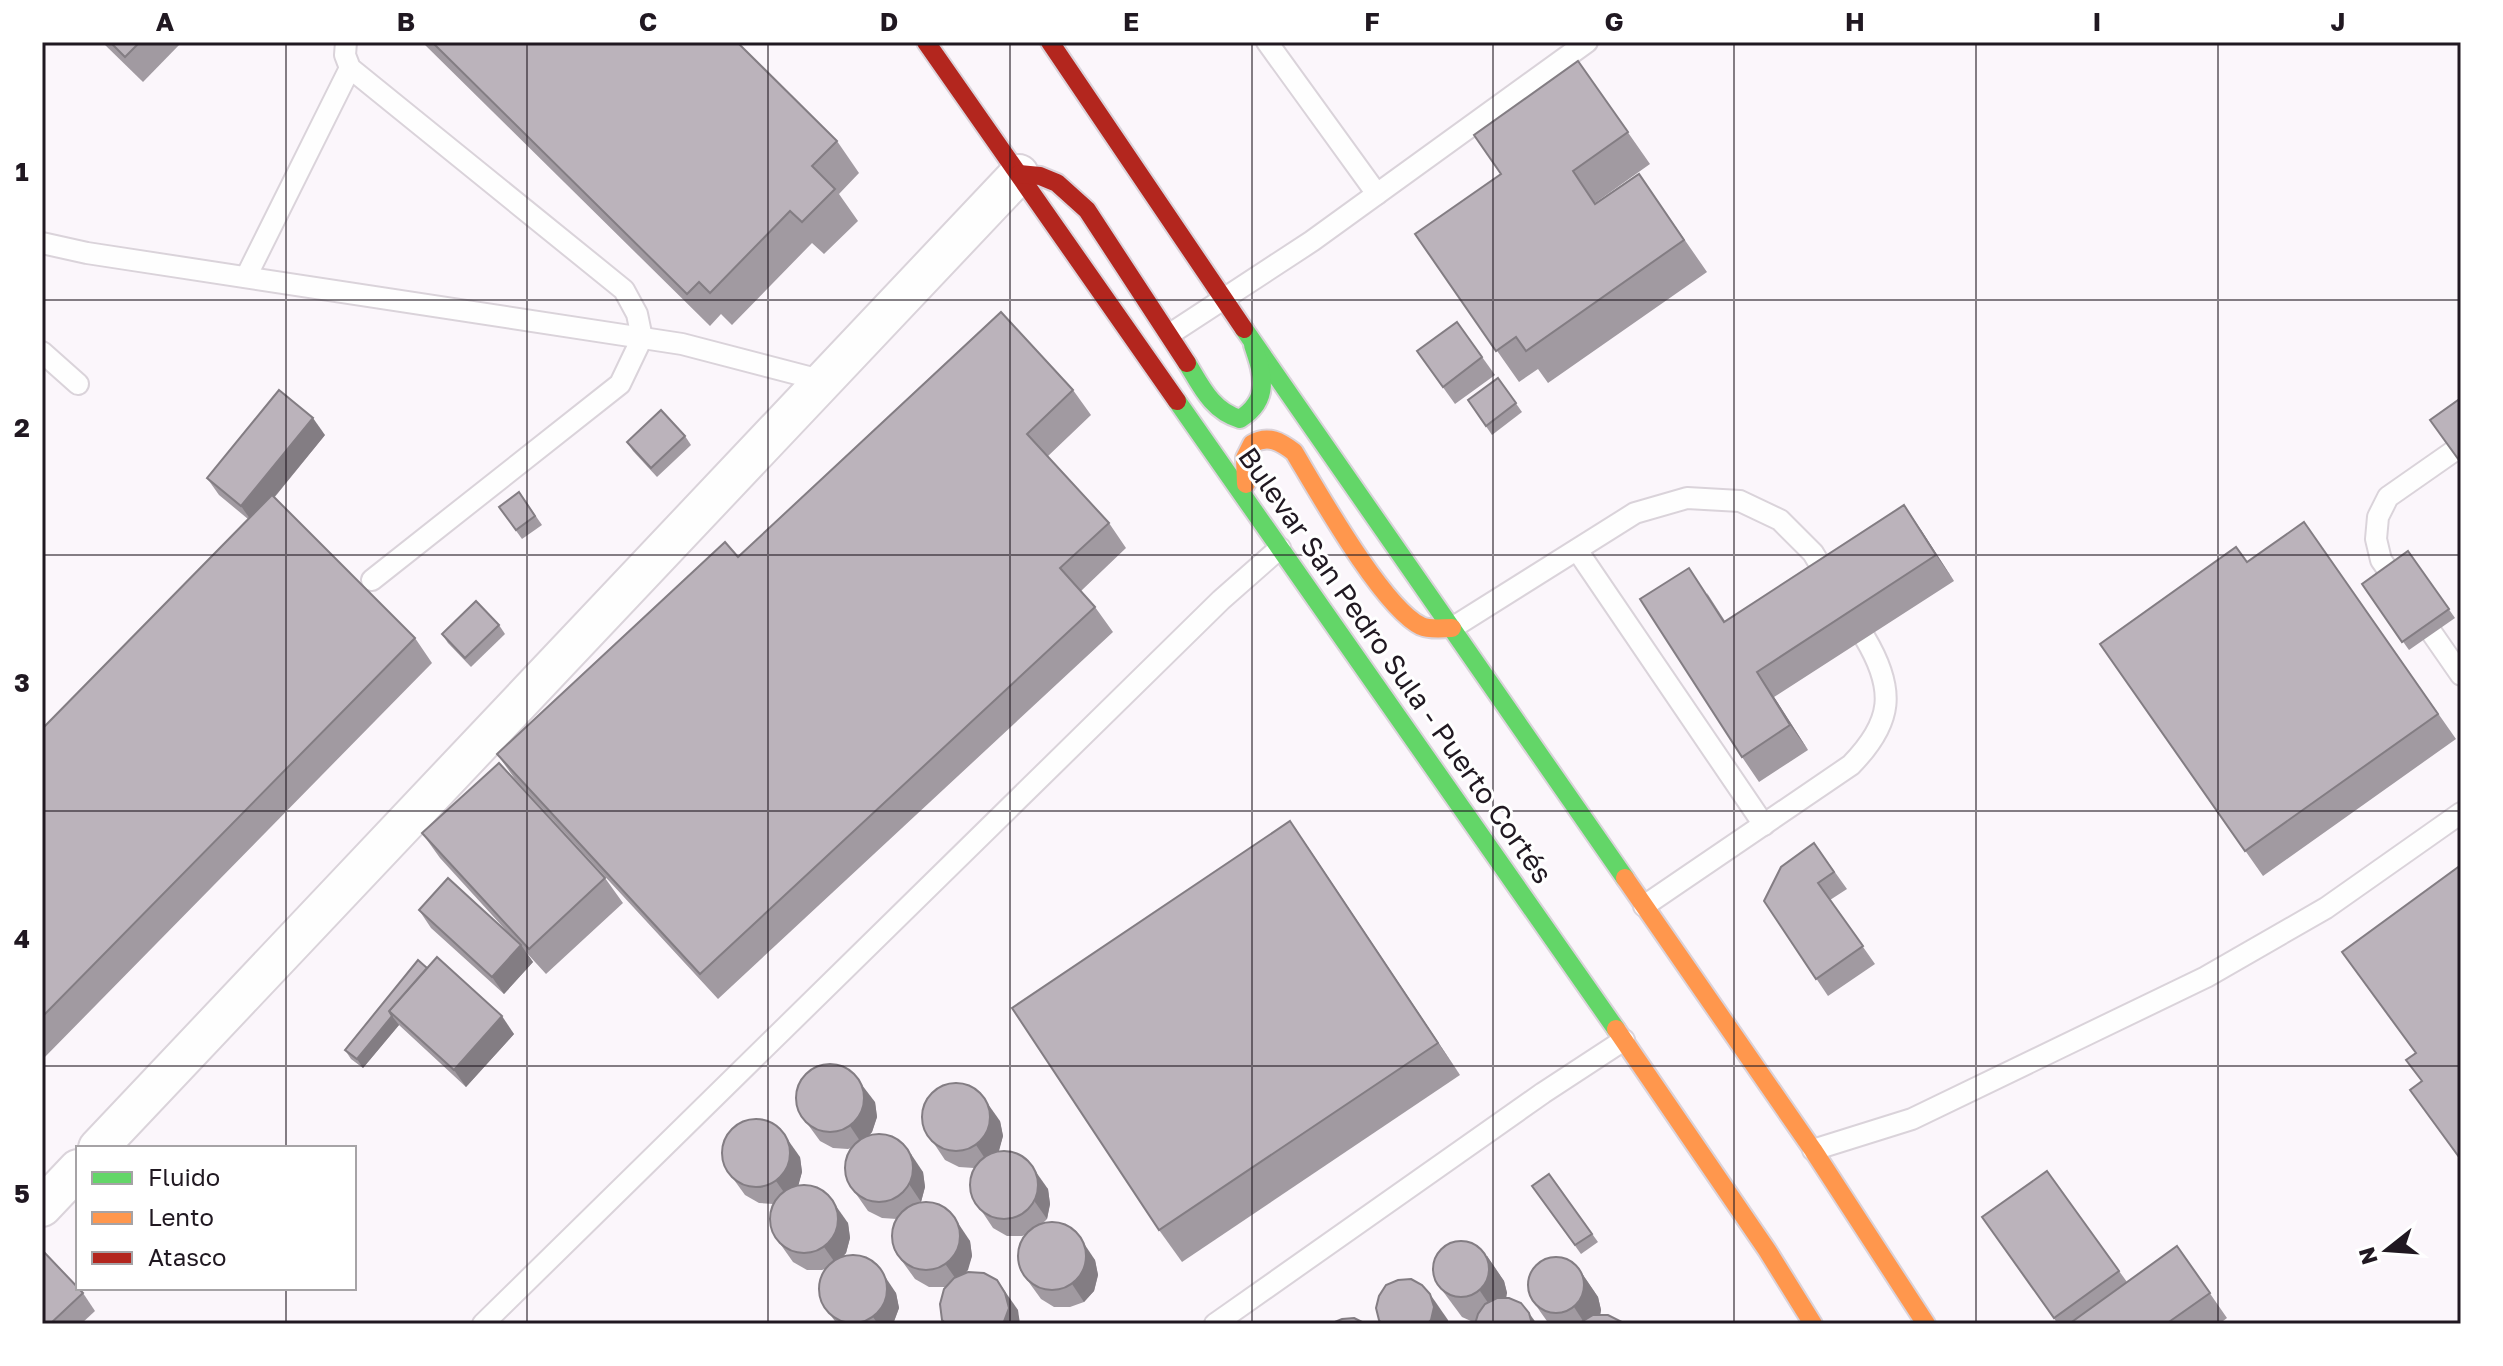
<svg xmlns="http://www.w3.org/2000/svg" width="2503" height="1366" viewBox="0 0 2503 1366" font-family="'Golos Text',sans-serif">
<rect width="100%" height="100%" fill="#fbf6fb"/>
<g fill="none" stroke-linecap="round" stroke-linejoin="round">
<defs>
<g id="lane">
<path d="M346,42l-1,13 5,13 274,222 13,24 5,24 -22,46 -248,196"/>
<path d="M1267,42l110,152"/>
<path d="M42,243l45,10 595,91 142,37"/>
<path d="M246,277l104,-209"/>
<path d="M1170,334l142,-93 275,-199"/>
<path d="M42,352l36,32"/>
<path d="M1577,550l187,275"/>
<path d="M2400,587l-19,-27 -5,-21 2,-22 10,-20 73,-51"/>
<path d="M2418,613l43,62"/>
<path d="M1452,628l183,-115 52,-15 53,3 40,19 33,33 18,30"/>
<path d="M1644,906l207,-141c42,-43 45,-75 14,-127"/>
<path d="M1813,1150l99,-31 294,-142 120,-69 135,-95"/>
<path d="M483,1324l738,-724 59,-52"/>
<path d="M1215,1324l328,-231 81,-53"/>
</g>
<g id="street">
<path d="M98,1148l921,-974"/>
<path d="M42,1207l36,-38"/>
</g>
<g id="fast">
<path d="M1244,329l381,549"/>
<path d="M1187,363c14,23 25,48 53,56 31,-20 23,-44 13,-74"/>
<path d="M1177,401l439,628"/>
</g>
<g id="slow">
<path d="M1246,484l-1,-26 7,-14c16,-10 29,-2 42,8 24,40 89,156 127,174 9,4 21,2 31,2"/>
<path d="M1625,878l188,272 113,174"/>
<path d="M1616,1029l151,221 46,74"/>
</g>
<g id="jam">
<path d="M926,42l251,359"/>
<path d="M1050,42l194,287"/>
<path d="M1019,174l21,2 17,7 30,27 100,153"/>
</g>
</defs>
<use href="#lane" stroke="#dad3da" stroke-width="24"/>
<use href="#street" stroke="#dad3da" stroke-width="42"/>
<use href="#fast" stroke="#dad3da" stroke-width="22"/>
<use href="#slow" stroke="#dad3da" stroke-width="22"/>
<use href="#jam" stroke="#dad3da" stroke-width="22"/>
<use href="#lane" stroke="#fefefe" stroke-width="20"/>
<use href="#street" stroke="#fefefe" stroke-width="38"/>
<use href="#fast" stroke="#63d668" stroke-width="18"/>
<use href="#slow" stroke="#ff974d" stroke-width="18"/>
<use href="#jam" stroke="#b3261e" stroke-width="18"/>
</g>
<g fill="#a19aa1">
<path d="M102,42h80l-39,40z"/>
<path d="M422,42h315l100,99 22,32 -20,21 19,27 -34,33 -12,-11 -80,82 -11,-11 -11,12z"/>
<path d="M1578,61l72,103 -55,39 1,1 43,-30 68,98 -159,111 -10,-14 -19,13 -104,-148 86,-60z"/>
<path d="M1457,322l38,53 -40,29 -38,-53z"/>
<path d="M1498,378l24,34 -30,23 -24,-35z"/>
<path d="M1073,390l18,25 -44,42 62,66 17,25 -45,43 14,16 18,25 -395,367 -203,-220 -18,-25z"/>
<path d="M325,435l-51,63 141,140 17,25 -390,397v-331l206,-210 -29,-24 -12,-17z"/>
<path d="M685,436l6,9 -34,32 -24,-26 -6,-9z"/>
<path d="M519,492l23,33 -20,14 -23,-32z"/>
<path d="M2304,522l152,217 -193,137 -163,-232 147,-82z"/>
<path d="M1921,530l33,51 -180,116 34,53 -49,32 -17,-25 -35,-164 18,28z"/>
<path d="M2408,551l47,67 -46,32 -47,-66z"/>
<path d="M499,625l6,9 -34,33 -23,-24 -6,-9z"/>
<path d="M1290,821l170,254 -278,187 -23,-32z"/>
<path d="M422,833l183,45 18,25 -77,71 -21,-23 8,11 -29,32 -73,-66 -12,-18 93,27 -72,-79z"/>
<path d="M1814,843l33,46 -17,11 45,64 -47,32 -64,-95z"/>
<path d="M418,960l96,74 -48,53 -67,-62 -36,43 -12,-9 -6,-9z"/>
<path d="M875,1102l2,15 -5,15 -3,3 54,37 2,15 -4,15 49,39 2,15 -6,17 52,37 -72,-23h-17l-14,-8 -21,-29 3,-31 -15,-1 -14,-7 -21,-30 4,-33 -3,1 -15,-1 -13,-7 -22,-30z"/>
<path d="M1000,1121l3,15 -5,16 50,37 2,15 -3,15 -5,5 53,36 3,15 -4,16 -10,11 -14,5h-16l-13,-8 -21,-29 5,-35 -3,1h-15l-14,-8 -20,-30 1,-30 -15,-1 -14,-7 -20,-30z"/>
<path d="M800,1157l2,15 -4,13 50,38 2,15 -4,15 -2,2 52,38 3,15 -6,16h-56l-16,-22 4,-33 -3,1h-15l-14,-8 -12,-17 -8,-41 -14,-1 -14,-8 -21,-29z"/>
<path d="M2047,1171l80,111 50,-36 50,72 -8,6h-161l-76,-107z"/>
<path d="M1549,1174l49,68 -17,12 -49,-68z"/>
<path d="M1487,1256l17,25 3,12 -31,29h-3l-11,-5 -26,-35z"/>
<path d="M1581,1272l17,25 3,13 -1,5 24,9h-75l-19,-27z"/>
<path d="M83,1293l12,18 -14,13h-39z"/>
</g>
<g fill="#837d83">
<path d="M313,418l12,17 -72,88 -12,-17z"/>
<path d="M1904,505l17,25 33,51 -18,-26z"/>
<path d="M1757,672l17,25 34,53 -18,-25z"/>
<path d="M1290,821l22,32 148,222 -22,-32z"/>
<path d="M521,945l12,17 -29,32 -12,-17z"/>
<path d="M392,1016l7,9 -36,43 -6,-9z"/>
<path d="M502,1016l12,18 -48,53 -12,-17z"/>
<path d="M862,1085l13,17 2,15 -5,15 -10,12 -12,-18z"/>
<path d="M988,1104l12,17 3,15 -4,15 -11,12 -12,-18z"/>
<path d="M788,1140l12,17 2,15 -4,15 -10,11 -12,-17z"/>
<path d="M911,1154l12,18 2,15 -4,15 -12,-18z"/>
<path d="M1036,1172l12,17 2,15 -3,15 -12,-17z"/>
<path d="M836,1206l12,17 2,15 -4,15 -10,11 -12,-17z"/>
<path d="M958,1223l12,18 2,15 -4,14 -10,12 -12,-17z"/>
<path d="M1075,1230l20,30 3,15 -4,16 -10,11 -12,-18z"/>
<path d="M1487,1256l17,25 3,12 -2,13 -8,10 -17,-25z"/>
<path d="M876,1263l20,30 3,15 -6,16h-15l-5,-7z"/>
<path d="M1581,1272l17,25 3,13 -2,12 -14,2 -11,-17z"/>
<path d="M997,1280l21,30 2,14h-17z"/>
<path d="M1430,1294l18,26 1,4h-22z"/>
<path d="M1529,1313l8,11h-5z"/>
</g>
<g fill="#bbb3bb" stroke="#837d83" stroke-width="2">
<path d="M110,42h30l-15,15z"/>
<path d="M432,42h305l100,99 -25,25 23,23 -33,33 -12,-11 -80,82 -11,-11 -12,12z"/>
<path d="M1578,61l50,71 -55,39 22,33 44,-30 45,66 -158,111 -10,-14 -20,14 -81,-117 86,-60 -27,-39z"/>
<path d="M1001,312l72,78 -46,44 82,89 -49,45 35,39 -395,367 -203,-220 228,-212 13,15z"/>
<path d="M1457,322l25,35 -39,30 -26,-36z"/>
<path d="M1498,378l18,25 -30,23 -18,-26z"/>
<path d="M279,390l34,28 -72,88 -34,-28z"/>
<path d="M2461,398v65l-31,-43z"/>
<path d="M661,410l24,26 -34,32 -24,-26z"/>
<path d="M519,492l16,24 -19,14 -17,-23z"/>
<path d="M272,495l143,143 -373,379v-288z"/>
<path d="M1904,505l32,50 -179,117 33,53 -48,32 -102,-158 49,-31 35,54z"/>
<path d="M2304,522l134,192 -193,137 -145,-207 136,-97 11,15z"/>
<path d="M2408,551l41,58 -47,33 -40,-58z"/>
<path d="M476,601l23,24 -34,33 -23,-24z"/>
<path d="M499,763l106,115 -76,71 -107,-116z"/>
<path d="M1290,821l148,222 -279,187 -147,-222z"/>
<path d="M1814,843l20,29 -16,11 45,63 -47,33 -52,-78 17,-34z"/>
<path d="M2461,865v291l-2,1 -49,-67 12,-9 -16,-21 10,-7 -74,-101z"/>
<path d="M448,878l73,67 -29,32 -73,-67z"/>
<path d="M437,957l65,59 -48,54 -65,-59z"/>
<path d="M418,960l9,8 -38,43 3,5 -35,43 -12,-9z"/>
<circle cx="830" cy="1098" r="34"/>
<circle cx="956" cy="1117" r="34"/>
<circle cx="756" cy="1153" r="34"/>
<circle cx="879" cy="1168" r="34"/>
<circle cx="1004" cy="1185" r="34"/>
<path d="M2047,1171l72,100 -65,47 -72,-101z"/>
<path d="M1549,1174l43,60 -17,11 -43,-59z"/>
<circle cx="804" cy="1219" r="34"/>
<circle cx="926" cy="1236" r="34"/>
<circle cx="1052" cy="1256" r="34"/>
<circle cx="1461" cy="1269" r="28"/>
<path d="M2177,1246l33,47 -44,31h-97z"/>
<path d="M42,1250l41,43 -33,31h-8z"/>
<circle cx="853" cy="1289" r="34"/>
<circle cx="1556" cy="1285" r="28"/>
<path d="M968,1272l16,1 13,7 8,13 4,15 -6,16h-57l-4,-4 -2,-16 4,-15 10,-11z"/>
<path d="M1411,1279l11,6 8,9 4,13 -3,13 -4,4h-45l-3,-4 -3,-12 3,-12 7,-11 12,-5z"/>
<path d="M1497,1298h12l12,5 8,10 3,11h-57l3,-10 7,-10z"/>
<path d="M1593,1315h15l14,7 2,2h-46z"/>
<path d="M1354,1318l12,6h-36l12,-5z"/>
</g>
<path fill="none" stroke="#201821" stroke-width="2" stroke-opacity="0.55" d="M286,42v1106M527,42v1282M768,42v1282M1010,42v1282M1252,42v1282M1493,42v1282M1734,42v1282M1976,42v1282M2218,42v1282M42,300h2419M42,555h2419M42,811h2419M42,1066h2419M286,1288v36"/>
<g text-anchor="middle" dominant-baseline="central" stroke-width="6" stroke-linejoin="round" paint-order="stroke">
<g font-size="28" fill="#201821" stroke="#fff">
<text transform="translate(1396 665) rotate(55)">Bulevar San Pedro Sula - Puerto Cortés</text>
</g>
</g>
<rect width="2503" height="1366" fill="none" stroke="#ffffff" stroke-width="88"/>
<rect x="76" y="1146" width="280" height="144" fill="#ffffff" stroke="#a6a3a6" stroke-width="2"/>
<rect x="92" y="1172" width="40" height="12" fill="#63d668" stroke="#a6a3a6" stroke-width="2"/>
<text x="148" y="1186" font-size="24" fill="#201821">Fluido</text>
<rect x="92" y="1212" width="40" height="12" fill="#ff974d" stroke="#a6a3a6" stroke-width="2"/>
<text x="148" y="1226" font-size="24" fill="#201821">Lento</text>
<rect x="92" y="1252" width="40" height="12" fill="#b3261e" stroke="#a6a3a6" stroke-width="2"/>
<text x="148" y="1266" font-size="24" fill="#201821">Atasco</text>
<g transform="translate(2387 1250) rotate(253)" stroke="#ffffff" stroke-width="6" paint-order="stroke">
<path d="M0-6L14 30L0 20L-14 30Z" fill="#201821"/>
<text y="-12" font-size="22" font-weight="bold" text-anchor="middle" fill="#201821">N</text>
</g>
<rect x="44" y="44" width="2415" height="1278" fill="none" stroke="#201821" stroke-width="3"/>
<g font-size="26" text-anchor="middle" font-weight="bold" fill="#201821">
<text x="165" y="31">A</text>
<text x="406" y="31">B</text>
<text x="648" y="31">C</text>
<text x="889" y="31">D</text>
<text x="1131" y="31">E</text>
<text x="1372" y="31">F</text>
<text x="1614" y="31">G</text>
<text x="1855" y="31">H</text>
<text x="2097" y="31">I</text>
<text x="2338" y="31">J</text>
<text x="22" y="181">1</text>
<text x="22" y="437">2</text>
<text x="22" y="692">3</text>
<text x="22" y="948">4</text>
<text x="22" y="1203">5</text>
</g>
</svg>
